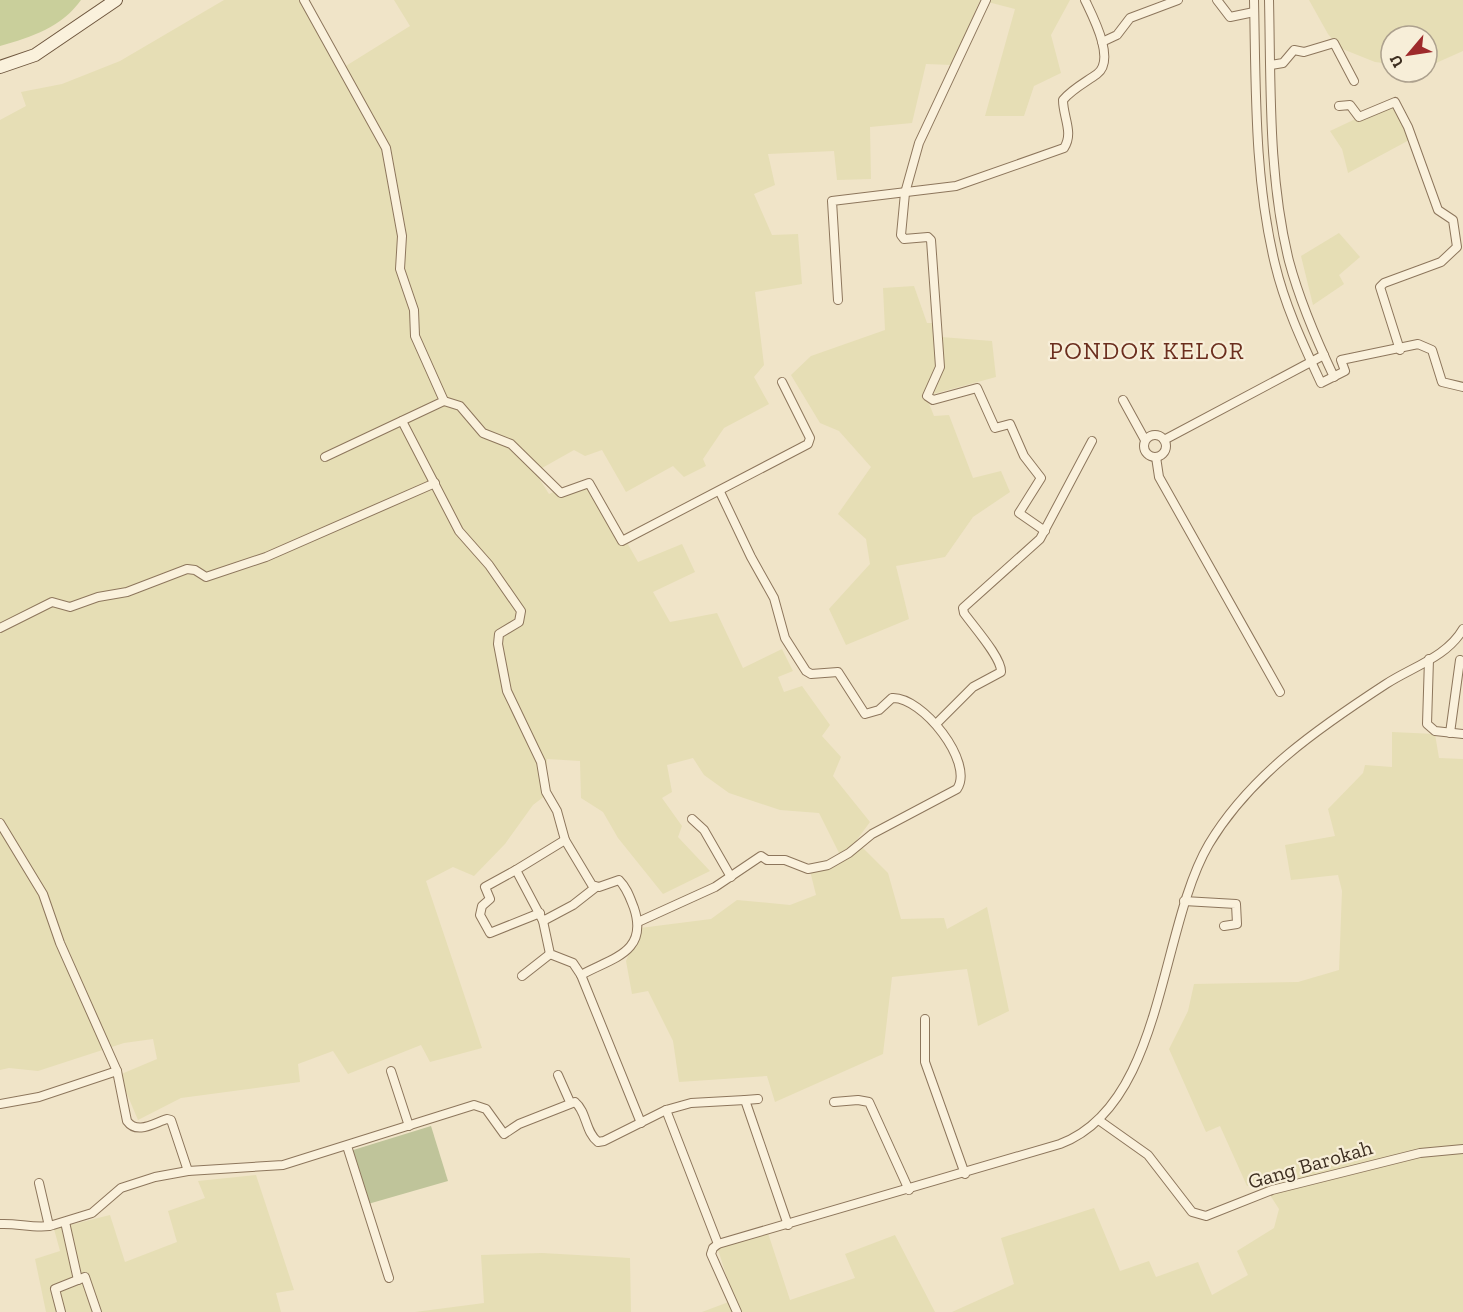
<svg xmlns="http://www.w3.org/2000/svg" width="1463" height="1312" viewBox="0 0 1463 1312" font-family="'Zilla Slab',serif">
<rect width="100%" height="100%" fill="#f0e4c8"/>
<g fill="#e6deb5">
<path d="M224,0h79l38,69 69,-43 -16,-26h676l-19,35 10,38 -27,13 -10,30h-39l30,-107 -35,-9 -28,65 -26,-1 -14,59 -42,4 1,52 -34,1 -3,-29 -66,3 7,31 -21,9 18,41 26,-1 4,50 -47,8 9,73 -10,12 15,27 -45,24 -21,31 3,7 -22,11 -11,-11 -47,26 -24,-42 -17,6 -11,-6 -39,22 14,22 22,-10 28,9 39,69 44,-18 13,28 -42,20 17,30 47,-9 26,55 39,-19 11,22 -15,6 6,15 18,-6 28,39 -8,11 19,21 -8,19 37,46 -14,19 32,32 13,46 43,-1 3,11 40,-22 22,104 -31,15 -11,-57 -75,8 -9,77 -108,48 -8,-26 -88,6 -6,-41 -25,-50 -16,3 -6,-33 14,-33 71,-9 26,-19 53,5 26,-10 -6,-24 30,-16 -21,-42 -39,-3 -51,-17 -25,-18 -11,-17 -26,7 5,27 -10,6 20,28 -4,11 32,34 -47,23 -45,-56 -15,-26 -22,-14 -1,-37 -33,-2 -1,36 -13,10 -28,39 -31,32 -21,-9 -27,14 56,167 -52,14 -9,-17 -73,29 -15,-23 -35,13 2,18 -119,16 -43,22 -19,-45 38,-16 -4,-20 -29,4 -86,28 -29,-3 -9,2v-950l26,-14 -5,-14 41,-8 58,-23z"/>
<path d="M1309,0h154v51l-36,16v-31h-36v28l-16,-2 -35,-14 -12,-14z"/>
<path d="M1398,99l15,39 -65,35 -6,-24 -12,-18z"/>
<path d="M1339,233l21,24 -21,18 5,9 -31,21 -12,-49z"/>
<path d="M914,286l13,37h11l3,14 51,4 4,36 -70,19 8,20 15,-1 24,63 28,-7 9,21 -37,25 -28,40 -49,9 13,53 -63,26 -17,-36 41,-45 -4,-25 -28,-25 33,-47 -32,-36 -19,-8 -29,-48 20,-19 74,-26 -2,-42z"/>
<path d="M1392,732l43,2 4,24 24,1v553h-511l62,-28 -13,-46 93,-30 26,63 29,-10 7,16 42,-15 14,33 36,-20 -11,-24 37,-23 5,-19 -16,-25 -16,2 -27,-60 -14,6 -37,-83 19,-38 6,-27 104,-2 41,-12 3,-79 -4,-16 -47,5 -6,-35 50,-9 -7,-27 35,-36 2,-8 27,2z"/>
<path d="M256,1175l38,115 -18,3 5,19h-235l-11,-53 25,-8 -6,-22 56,-14 15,47 52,-20 -9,-31 37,-13 -7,-17z"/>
<path d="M766,1227l24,73 65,-22 -10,-24 50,-19 40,77h-233l32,-12 -19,-60z"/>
<path d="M542,1253l88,5 1,54h-216l69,-9 -3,-48z"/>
</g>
<path fill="#c9cf9b" d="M0,0h81c-19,27 -49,37 -81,46z"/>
<path fill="#bfc49a" d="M431,1126l17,55 -80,23 -18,-53z"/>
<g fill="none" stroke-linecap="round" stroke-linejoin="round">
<defs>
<g id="street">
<path d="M304,0l82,148 16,88 -2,33 14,41 1,26 29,65 -119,56"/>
<path d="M986,0l-67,143 -14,50 -4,42 3,4 24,-2 3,3 9,127 -13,29 6,4 44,-12 18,40 15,-4 14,32 17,22 -22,35 26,18"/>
<path d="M1217,0l13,17 24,-5"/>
<path d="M1254,0c2,88 0,178 21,264 10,42 28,80 46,119l24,-12 -4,-11 77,-16 14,6 10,32 21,5"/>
<path d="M1269,0c2,87 -1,176 20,261 11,41 27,78 45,116"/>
<path d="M1102,42l15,-7 13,-17 48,-18"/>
<path d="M1271,65l12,-2 11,-13 10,2 30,-9 20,38"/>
<path d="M1339,106l11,-1 9,12 36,-15 13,25 30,83 15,10 4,27 -16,15 -57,21 -4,4 20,63"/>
<path d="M838,300l-6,-99 124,-15 108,-38c10,-15 -1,-31 -1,-48 9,-11 23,-18 34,-26 19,-14 -4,-57 -12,-74"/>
<path d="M1123,400l22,40"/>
<path d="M444,401l16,5 23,27 28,11 50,49 28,-10 33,58 186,-97 2,-6 -28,-56"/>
<path d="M402,421l57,110 30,34 32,46 -2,11 -20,12 -1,10 9,47 34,71 5,30 11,19 8,29 27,45 7,2 20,-7c8,8 11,18 15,28 15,45 -23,50 -53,67l60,148"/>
<circle cx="1155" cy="446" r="11"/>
<path d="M1164,440l160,-85"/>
<path d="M1156,457l3,20 121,215"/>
<path d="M0,628l52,-26 18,5 28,-10 29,-5 60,-23 8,1 11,7 60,-20 169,-74"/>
<path d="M1429,659l-2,65 8,7 28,3"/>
<path d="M936,724l37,-37 28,-15c1,-14 -28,-46 -37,-59l-1,-5 77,-69 52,-98"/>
<path d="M1450,733l10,-73"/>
<path d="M692,819l12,11 27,47"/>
<path d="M0,823l43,71 17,49 57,128 -78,26 -39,7"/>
<path d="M565,840l-49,30 27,51 7,33 23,9 8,12"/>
<path d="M516,870l-31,17 5,12 -8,7 -2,9 10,18 50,-20"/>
<path d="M1184,901l52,3 1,20 -13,2"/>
<path d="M543,921l30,-16 23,-18"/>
<path d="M638,922l77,-35 46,-31 6,4h18l23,9 20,-4 21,-12 23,-19 85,-45c18,-26 -35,-93 -65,-91l-13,12 -14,4 -27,-42 -27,2 -5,-3 -21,-33 -11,-40 -23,-41 -31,-65"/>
<path d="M522,976l28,-22"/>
<path d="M925,1019v43l40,112"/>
<path d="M117,1071l10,50c10,14 27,2 40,-2l4,1 17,51"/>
<path d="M391,1071l18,55"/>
<path d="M558,1075l12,27"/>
<path d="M745,1100l13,-1"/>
<path d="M834,1102l24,-2 11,2 40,88"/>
<path d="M666,1110l25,-7 54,-3 43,125"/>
<path d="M1100,1121l48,34 44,57 14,4 66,-26 148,-37 43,-4"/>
<path d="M347,1146l42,132"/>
<path d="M39,1183l10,43 4,-1 39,-12 29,-25 34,-11 33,-6 95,-6 191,-60 12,4 18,25 15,-10 56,-22c12,10 10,30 23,40l6,-1 62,-31 52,134"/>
<path d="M65,1222l13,58"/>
<path d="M0,1224c17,-1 32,4 49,2"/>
<path d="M61,1312l-6,-23 30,-12 12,35"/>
<path d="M737,1312l-26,-58 2,-6 5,-4 342,-100c104,-39 99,-215 149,-300 42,-70 111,-117 177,-160 26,-17 61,-27 77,-55"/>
</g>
<path id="secondary" d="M0,67l35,-12 81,-55"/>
</defs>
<use href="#street" stroke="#8d765c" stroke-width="10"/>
<use href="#secondary" stroke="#6f573f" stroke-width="14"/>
<use href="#street" stroke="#faf1dc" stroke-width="8"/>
<use href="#secondary" stroke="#faf1dc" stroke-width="12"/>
</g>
<g text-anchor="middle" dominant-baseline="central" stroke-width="4.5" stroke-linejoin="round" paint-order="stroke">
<g font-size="21" fill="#3d2e20" stroke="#f7eed8">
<text transform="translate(1310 1164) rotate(-16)">Gang Barokah</text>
</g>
<g font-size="24" letter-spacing="1.5" fill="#6b2e1e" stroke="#f7eed8">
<text x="1147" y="350">PONDOK KELOR</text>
</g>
</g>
<g transform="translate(1409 54) rotate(241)"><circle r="28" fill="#f7eed8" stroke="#ada18e" stroke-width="1.5"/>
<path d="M0-4.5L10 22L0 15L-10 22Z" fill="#9e2a2b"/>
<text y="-9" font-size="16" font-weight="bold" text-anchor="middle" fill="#3d2e20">U</text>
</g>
</svg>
